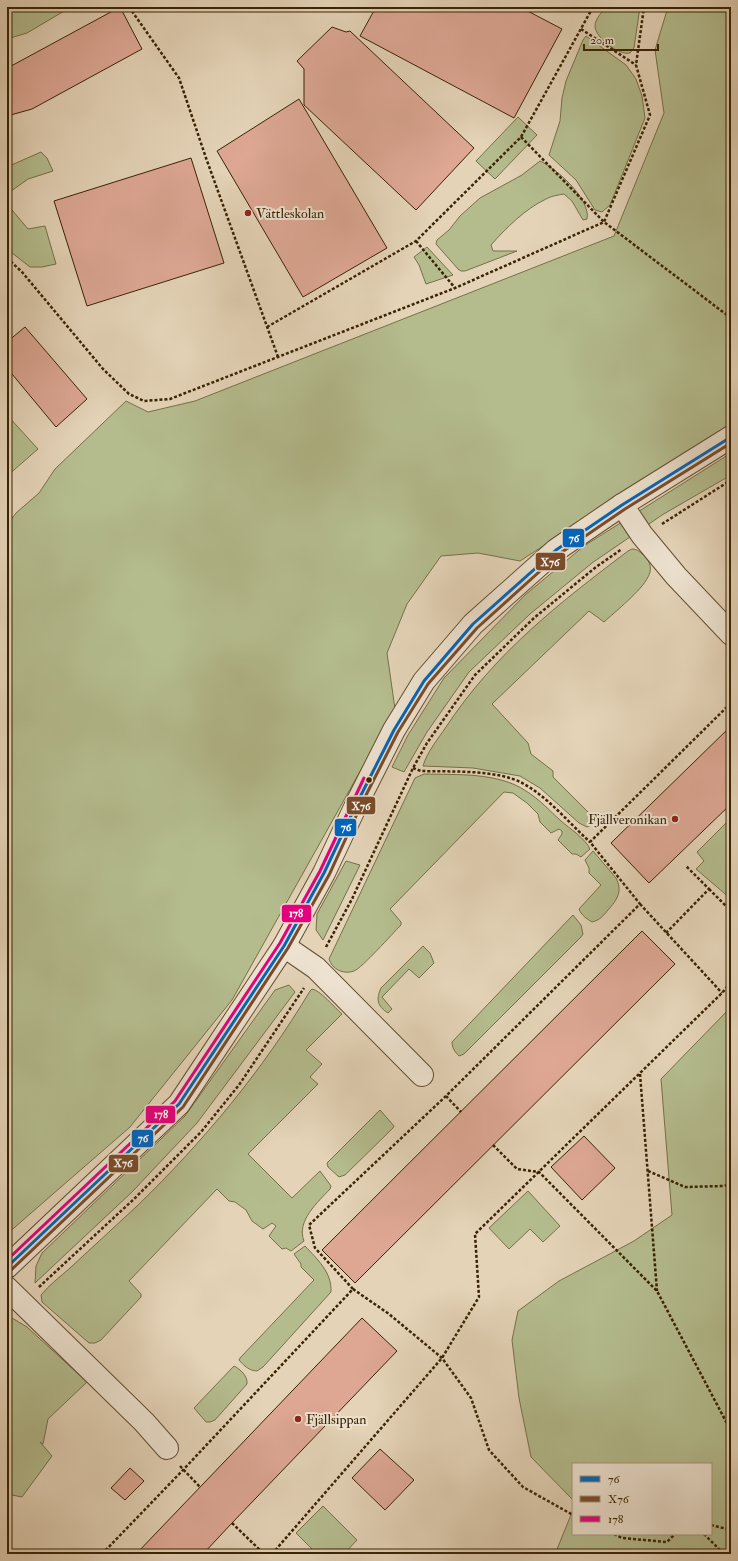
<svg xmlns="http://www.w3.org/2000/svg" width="738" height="1561" viewBox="0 0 738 1561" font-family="'IM FELL Double Pica',serif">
<rect width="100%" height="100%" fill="#e4d3b7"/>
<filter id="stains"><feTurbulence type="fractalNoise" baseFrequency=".005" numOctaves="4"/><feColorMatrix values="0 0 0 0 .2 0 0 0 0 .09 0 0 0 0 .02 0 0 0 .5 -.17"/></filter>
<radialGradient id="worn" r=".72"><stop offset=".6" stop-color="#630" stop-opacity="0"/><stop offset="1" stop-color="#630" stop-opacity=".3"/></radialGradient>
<g fill="#b4bc8e" stroke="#767048">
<path d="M7,7h64l-44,26 -20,6z"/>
<path d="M606,7h34l-6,41 -4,5c-10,3 -35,-15 -35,-27 0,-7 7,-14 11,-19z"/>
<path d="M668,7h63v419l-29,17 -182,118 -42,-8 -37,3 -34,48 -20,49 8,56 -163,291 -102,127 -123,107v-709l9,-12 23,-20 16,-24 71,-68 22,11 47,-11 419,-165 50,-123 -9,-63z"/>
<path d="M586,36l40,29 10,14 6,17 3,22 -35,87 -8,7 -7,-2 -19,-30 -27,-25 11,-34 2,-23 4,-17 17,-41z"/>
<path d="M518,117l19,18 -42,44 -19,-18z"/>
<path d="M41,152l6,6 6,13 -25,8 -21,15v-27z"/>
<path d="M540,161c16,7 51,38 47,58l-4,1 -11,-19 -8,-7c-6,1 -13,2 -18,5 -21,10 -40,29 -55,46l2,6h24l-52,20h-4l-3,-2 -22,-25 1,-4 12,-10 11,-14 20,-18 42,-23z"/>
<path d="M7,204l21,25 17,-3 11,38 -14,3h-12l-23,-18z"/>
<path d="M427,247l26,28 -27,9 -7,-19 -5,-8z"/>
<path d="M7,415l31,34 -31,27z"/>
<path d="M731,453v22l-69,40 -70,48 -62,51 -61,58 -42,60 -23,40 -12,-5 16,-32 36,-57 81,-83 59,-49z"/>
<path d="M632,549c6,0 9,4 13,8 6,6 7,13 3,20 -6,13 -33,35 -44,45l-15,-11 -97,93 36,39 3,11 22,17v6l40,40 2,4 -2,3 -6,3 -8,-4 -39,-35 -20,-12 -47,-8 -50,-2c4,-14 15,-27 23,-39 49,-74 112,-123 182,-176z"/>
<path d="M424,774c33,1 74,-2 102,17 13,8 24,20 35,30 8,7 25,18 29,28l-9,8 -5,-3h-4l-14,-14 4,-6v-3l-3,-2 -8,4 -11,-11 -2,-8 -11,-11 -14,-10 -9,-1 -114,117 11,13v3c-9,9 -39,43 -47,46 -11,4 -22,-2 -25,-12l86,-181z"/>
<path d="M731,818v81l-35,-30 8,-8 -7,-9z"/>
<path d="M593,851l23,27c7,13 1,22 -8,32 -5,6 -8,10 -16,12 -5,-3 -11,-7 -13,-13l22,-24 -12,-12v-5l-4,-8z"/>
<path d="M346,861l14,4 -37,75 -7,-10 1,-16z"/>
<path d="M573,915l8,10 2,9 -2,3 -117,117 -5,2c-4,-4 -7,-8 -7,-14z"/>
<path d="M423,946l7,7 4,10 -15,15 -10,-9 -27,28 10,12 -4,4c-11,-7 -12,-14 -7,-25z"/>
<path d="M289,985l6,7 -98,131 -65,69 -97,91 1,-17 6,-13 143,-137 90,-126z"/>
<path d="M312,989c8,1 23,19 30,25l-36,36 16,14 -12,13 8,7 -70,70 44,44 28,-27 11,15 -1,3c-12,13 -34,32 -26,52l-13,10 -5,-3 -4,1 -13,-13 7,-10 -4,-3 -9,6 -11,-8 -6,-11 -11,-8 -6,-1 -12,-12 -88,92 12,13v3l-40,43 -6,3h-6l-47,-41 -1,-7c8,-10 19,-18 29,-27 22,-21 45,-41 67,-62 66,-64 126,-136 173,-215z"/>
<path d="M731,1007v547h-176l18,-44v24h138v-70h-138v36l-42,-43 -12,-59 -7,-58 6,-29 41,-30 75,-40 38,-26 -11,-136z"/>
<path d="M380,1110l14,16 -1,2 -48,47 -6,2 -11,-10 -1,-4z"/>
<path d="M528,1191l32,35 -17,16 -13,-13 -21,20 -20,-21z"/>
<path d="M305,1246c12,13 27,26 26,46l-68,75 -6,4c-7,0 -13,-5 -18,-11l1,-2 74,-78 -13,-13v-3l-7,-10z"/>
<path d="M7,1315l20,12 60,55 -39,37 -5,25 -3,-2 12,14 -30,41 -15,-3z"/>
<path d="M234,1366c6,3 14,10 13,18l-32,36 -5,2h-4l-12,-14z"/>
<path d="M323,1506l34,34 -13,14h-27l-21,-21z"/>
</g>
<g fill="#dda794" stroke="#392303">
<path d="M120,7l22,42 -110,60 -25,7v-49l6,-2z"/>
<path d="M376,7h144l42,22 -48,89 -154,-82z"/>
<path d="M332,27l14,5 4,-1 124,117 -58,62 -112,-105v-36l-7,-8z"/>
<path d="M299,99l88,149 -84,49 -86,-146z"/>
<path d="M191,158l33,105 -137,43 -33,-105z"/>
<path d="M25,327l62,72 -31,28 -49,-59v-26z"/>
<path d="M731,726v78l-82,79 -38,-40z"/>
<path d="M642,931l33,33 -320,319 -33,-33z"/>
<path d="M584,1136l31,32 -33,32 -31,-33z"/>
<path d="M362,1318l35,33 -165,172 -29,31h-67z"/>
<path d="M380,1449l34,31 -29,30 -33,-32z"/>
<path d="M130,1468l14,13 -19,19 -14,-12z"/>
</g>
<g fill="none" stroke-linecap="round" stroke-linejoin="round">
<defs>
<g id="street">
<path d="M622,505l20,30 34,41 55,58"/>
<path d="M284,946l32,22 106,107"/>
<path d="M7,1267l172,-163 105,-158 40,-73 34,-72 36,-71 30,-49 49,-57 83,-74 66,-45 109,-68"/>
<path d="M7,1288l137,134 23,26"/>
</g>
</defs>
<use href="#street" stroke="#644f30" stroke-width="24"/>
<g stroke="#392303" stroke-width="2.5" stroke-dasharray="3 2" stroke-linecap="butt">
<path d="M129,7l50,71 27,80 72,199"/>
<path d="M581,29l55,36"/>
<path d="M521,137l83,85 127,96"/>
<path d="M416,241l39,47"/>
<path d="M7,258l15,14 81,97 26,25 15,7 26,-2 285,-111 149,-66 46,-107 -14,-50 8,-58"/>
<path d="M267,327l149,-86 105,-104 72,-130"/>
<path d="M662,524l69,-44"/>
<path d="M413,768l8,3c30,1 77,-2 103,13 25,14 45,39 66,58"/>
<path d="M709,889l22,22"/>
<path d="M640,904l82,89"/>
<path d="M666,933l43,-44 -23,-23"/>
<path d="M326,947l26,-48 61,-131 14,-25 48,-68 59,-57 62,-51 26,-18"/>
<path d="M640,1074l17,217"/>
<path d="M446,1096l15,16"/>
<path d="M493,1145l24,24 22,3 118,119 74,140"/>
<path d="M648,1171l37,16 38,-1 8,-2"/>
<path d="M39,1287l95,-88 67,-67 38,-47 65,-97"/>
<path d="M353,1289l36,25 53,44 29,40 18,52 34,37 50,28"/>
<path d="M180,1466l20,21"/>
<path d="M232,1523l32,31"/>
<path d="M711,1525l20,5"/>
<path d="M614,1534l8,4 45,4 8,-8"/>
<path d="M704,1534l20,20"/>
<path d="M102,1554l81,-84 170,-181 -38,-41 -6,-23 137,-129 194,-192 -50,-62 141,-139"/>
<path d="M272,1554l170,-196 37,-61 -4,-63 247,-241 9,-11"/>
</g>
<use href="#street" stroke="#ede2d0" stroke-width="22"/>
<defs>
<path id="bus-1" d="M7,1267l172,-163 105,-158 40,-73 34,-72 36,-71 30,-49 49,-57 83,-74 66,-45 109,-68"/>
<path id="bus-2" d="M10,1271l173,-164 105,-159 41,-73 33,-72 36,-71 30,-48 49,-56 82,-74 66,-45 106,-66"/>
<path id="bus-3" d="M7,1260l168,-159 105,-158 40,-72 44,-93"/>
</defs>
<use href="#bus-1" stroke="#ede2d0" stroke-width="6"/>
<use href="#bus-2" stroke="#ede2d0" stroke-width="6"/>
<use href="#bus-3" stroke="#ede2d0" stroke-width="6"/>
<use href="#bus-1" stroke="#0065bd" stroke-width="3"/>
<use href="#bus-2" stroke="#7a4b2a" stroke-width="3"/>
<use href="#bus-3" stroke="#e5007d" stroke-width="3"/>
</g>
<g fill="#8f2418" stroke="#ede2d0" stroke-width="1.5">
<circle cx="248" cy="213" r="4"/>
<circle cx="675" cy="819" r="4"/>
<circle cx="298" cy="1419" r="4"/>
</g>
<circle fill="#392303" stroke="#ede2d0" stroke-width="1.5" cx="369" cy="780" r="3.5"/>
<g text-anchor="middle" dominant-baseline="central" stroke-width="4" stroke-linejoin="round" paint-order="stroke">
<g font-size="14" fill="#392303" stroke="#ede2d0" text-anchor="start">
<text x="256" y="213">Vättleskolan</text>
<text x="667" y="819" text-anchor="end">Fjällveronikan</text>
<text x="306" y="1419">Fjällsippan</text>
</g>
</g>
<g stroke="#ede2d0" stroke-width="1.5">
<rect x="562" y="528" width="23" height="20" rx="4" fill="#0065bd"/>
<rect x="535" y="552" width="31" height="19" rx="4" fill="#7a4b2a"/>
<rect x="346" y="796" width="30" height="19" rx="4" fill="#7a4b2a"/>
<rect x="334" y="818" width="23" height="19" rx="4" fill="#0065bd"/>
<rect x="281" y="904" width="31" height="19" rx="4" fill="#e5007d"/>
<rect x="145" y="1105" width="31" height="19" rx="4" fill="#e5007d"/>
<rect x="131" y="1129" width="23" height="19" rx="4" fill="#0065bd"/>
<rect x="108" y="1154" width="31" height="19" rx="4" fill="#7a4b2a"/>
</g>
<g font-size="11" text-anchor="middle" font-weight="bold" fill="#fff">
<text x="574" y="542">76</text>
<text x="550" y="566">X76</text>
<text x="361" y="810">X76</text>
<text x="346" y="831">76</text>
<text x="296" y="917">178</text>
<text x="161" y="1118">178</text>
<text x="143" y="1142">76</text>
<text x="123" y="1167">X76</text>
</g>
<rect width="738" height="1561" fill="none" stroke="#e4d3b7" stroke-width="24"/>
<rect x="8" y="8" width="722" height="1545" fill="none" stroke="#392303" stroke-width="2"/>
<rect x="12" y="12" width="714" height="1537" fill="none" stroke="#392303"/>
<rect x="572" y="1463" width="140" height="72" fill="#ede2d0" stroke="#a5967e"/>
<rect x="580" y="1476" width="20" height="6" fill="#0065bd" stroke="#a5967e"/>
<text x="608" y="1483" font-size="12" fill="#392303">76</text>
<rect x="580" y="1496" width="20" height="6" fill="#7a4b2a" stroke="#a5967e"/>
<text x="608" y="1503" font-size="12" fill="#392303">X76</text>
<rect x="580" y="1516" width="20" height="6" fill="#e5007d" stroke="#a5967e"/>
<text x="608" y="1523" font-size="12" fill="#392303">178</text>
<path d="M584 44v6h74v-6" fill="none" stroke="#392303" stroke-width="2"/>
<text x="590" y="44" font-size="12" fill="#392303" stroke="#ede2d0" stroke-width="3" paint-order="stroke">20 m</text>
<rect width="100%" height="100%" filter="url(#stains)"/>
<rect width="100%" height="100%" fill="url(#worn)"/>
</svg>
